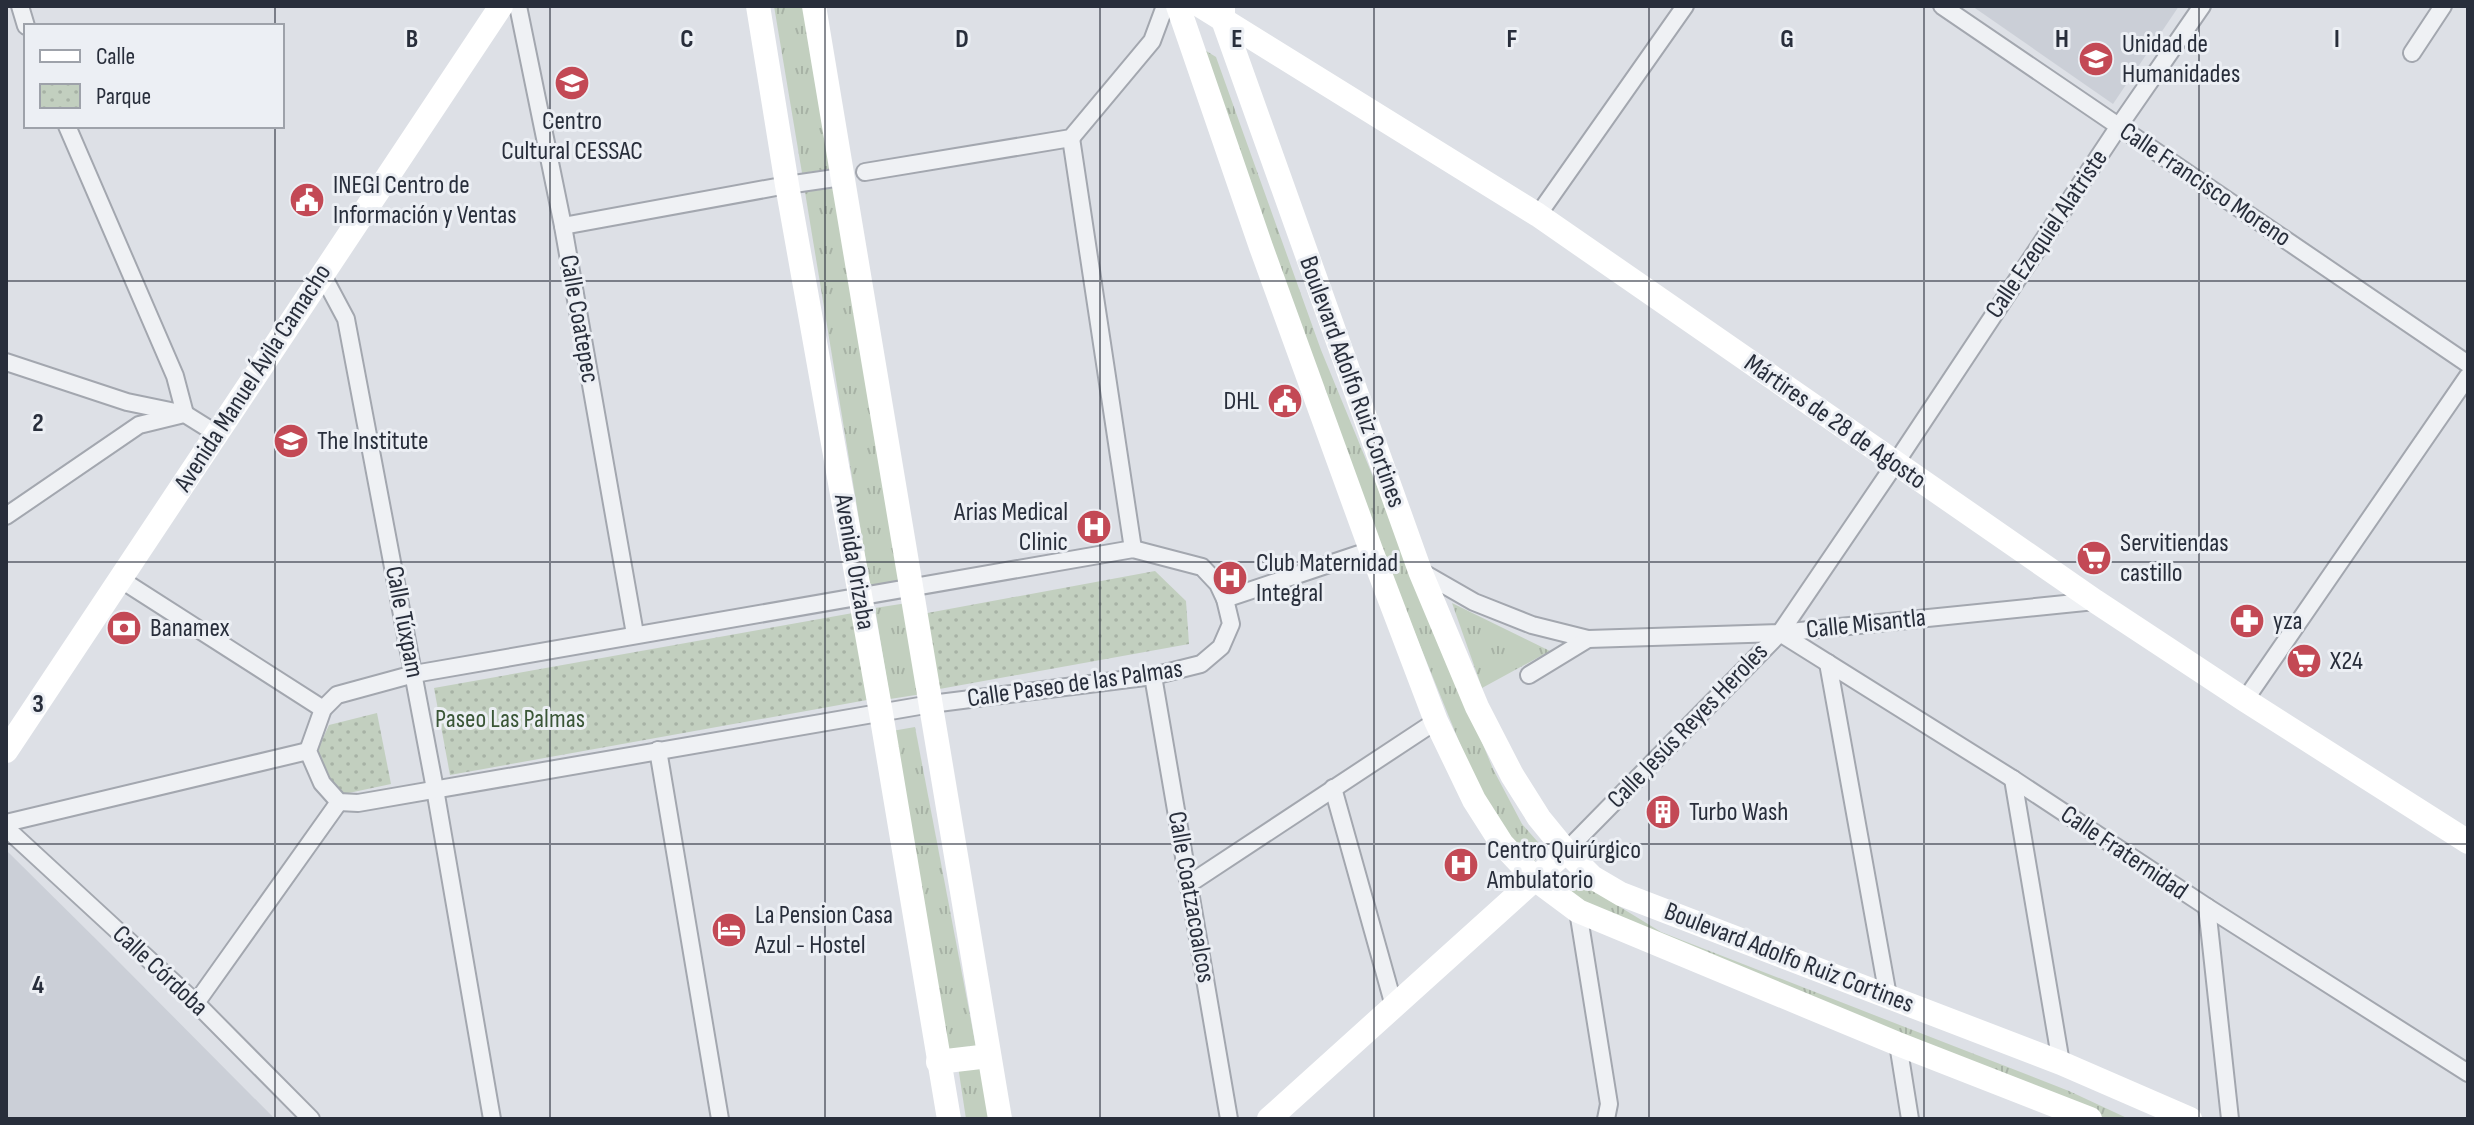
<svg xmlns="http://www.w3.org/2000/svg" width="2474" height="1125" viewBox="0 0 2474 1125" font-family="'Sofia Sans Condensed',sans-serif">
<defs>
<pattern id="grass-tufts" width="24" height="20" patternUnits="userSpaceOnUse" patternTransform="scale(2)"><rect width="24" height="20" fill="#c2cfbf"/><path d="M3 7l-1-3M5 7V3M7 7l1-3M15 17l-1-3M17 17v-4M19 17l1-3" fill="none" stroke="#a7b2a5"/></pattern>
<pattern id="park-dots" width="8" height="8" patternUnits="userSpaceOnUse" patternTransform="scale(2)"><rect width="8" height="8" fill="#c2cfbf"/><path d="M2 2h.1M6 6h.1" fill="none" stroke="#a7b2a5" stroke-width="1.8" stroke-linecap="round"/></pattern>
</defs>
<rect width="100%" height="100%" fill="#dde0e6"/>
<g fill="#cbcfd7">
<path d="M1972,6h207l-66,98z"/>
<path d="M6,850l104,103 165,166h-269z"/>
</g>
<g fill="url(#grass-tufts)">
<path d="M774,6h30l26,163 -28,4z"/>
<path d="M1190,41l26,16 105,293 172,419 29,55 22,25 -12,15 -27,-29 -32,-59 -170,-419z"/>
<path d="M833,188l71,392 -34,6 -65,-394z"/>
<path d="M907,603l15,91 -32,5 -15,-91z"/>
<path d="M1452,603l98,48 -68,37z"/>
<path d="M915,727l61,320 -29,3 -55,-319z"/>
<path d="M1571,877l90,55 408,159 60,28h-29l-442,-171 -96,-61z"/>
<path d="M981,1063l10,56h-25l-8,-53z"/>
</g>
<g fill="url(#park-dots)">
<path d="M1155,571l31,30 3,43 -255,46 -12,-76z"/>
<path d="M853,613l14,87 -417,75 -16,-87z"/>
<path d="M377,713l14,71 -47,10 -19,-17 -7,-28 11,-24z"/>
</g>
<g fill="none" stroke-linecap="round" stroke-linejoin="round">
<defs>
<g id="street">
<path d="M20,6l6,20"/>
<path d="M518,6l45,220 72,408"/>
<path d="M1942,6l526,358"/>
<path d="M2412,53l31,-47"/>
<path d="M67,126l108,250 10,38"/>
<path d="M1071,138l62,411"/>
<path d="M865,172l206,-34 81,-97 13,-35"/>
<path d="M1538,215l147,-209"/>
<path d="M563,226l224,-41 55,-8"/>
<path d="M322,274l24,45 89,470 57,330"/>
<path d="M6,362l121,40 58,12 32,20"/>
<path d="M6,516l133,-91 41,-10"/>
<path d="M1133,549l69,18 16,17 7,15 6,25 -10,23 -20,17 -48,12 -222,28 -573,99 -19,-1 -17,-19 -14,-32 15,-42 14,-14 77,-21z"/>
<path d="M1420,571l54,31 58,23 56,14 192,-6 315,-32"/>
<path d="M120,579l203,130"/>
<path d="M1225,599l146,-49"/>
<path d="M1780,633l233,146 194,128 261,166"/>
<path d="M1828,663l60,333"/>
<path d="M1529,675l59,-36"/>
<path d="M1153,676l76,443"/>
<path d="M2245,700l223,-324"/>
<path d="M658,750l62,369"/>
<path d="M2013,779l48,284"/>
<path d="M1333,788l61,218"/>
<path d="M6,823l302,-72"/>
<path d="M6,828l190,175 115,116"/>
<path d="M1566,851l214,-218 115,-169 224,-338 83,-120"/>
<path d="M1189,884l247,-163"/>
<path d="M2207,907l23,212"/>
<path d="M1578,911l31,193 -3,15"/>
<path d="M196,1003l143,-201"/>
<path d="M1898,1044l12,75"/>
</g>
</defs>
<use href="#street" stroke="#a3a7af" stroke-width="20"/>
<use href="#street" stroke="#eff1f4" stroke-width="16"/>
<g stroke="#fff" stroke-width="24">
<path d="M758,6l29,179 94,528 68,406"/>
<path d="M814,6l186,1113"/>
<path d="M1178,6l83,241 110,303 65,171 38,79 28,44 33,35 43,32 320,133 192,75"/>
<path d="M1201,6l337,209 557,386 150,99 223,142"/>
<path d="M1223,6v14l197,551 57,136 35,68 27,43 27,33 26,26 29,17 440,169 129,56"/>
<path d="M6,751l495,-745"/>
<path d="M938,1062l51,-6"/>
<path d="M1269,1119l297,-268"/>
</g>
</g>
<path fill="none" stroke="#282e3b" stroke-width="2" stroke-opacity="0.55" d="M275,6v20M550,6v1113M825,6v1113M1100,6v1113M1374,6v1113M1649,6v1113M1924,6v1113M2199,6v1113M275,126v993M6,281h2462M6,562h2462M6,844h2462"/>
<defs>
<symbol id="university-disc" viewBox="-11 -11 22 22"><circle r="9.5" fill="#c34955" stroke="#eceff4"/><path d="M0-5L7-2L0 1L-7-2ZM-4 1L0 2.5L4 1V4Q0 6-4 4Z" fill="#fff"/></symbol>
<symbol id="school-disc" viewBox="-11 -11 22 22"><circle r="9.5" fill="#c34955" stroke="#eceff4"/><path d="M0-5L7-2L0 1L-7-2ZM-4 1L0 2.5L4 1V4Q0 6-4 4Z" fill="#fff"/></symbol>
<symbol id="civic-disc" viewBox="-11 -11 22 22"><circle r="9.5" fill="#c34955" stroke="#eceff4"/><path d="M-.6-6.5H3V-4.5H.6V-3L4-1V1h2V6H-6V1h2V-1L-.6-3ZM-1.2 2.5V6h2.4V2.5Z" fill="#fff"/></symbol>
<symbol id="hospital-disc" viewBox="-11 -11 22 22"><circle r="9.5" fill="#c34955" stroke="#eceff4"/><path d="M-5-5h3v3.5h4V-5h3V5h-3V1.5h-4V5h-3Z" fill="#fff"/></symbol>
<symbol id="supermarket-disc" viewBox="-11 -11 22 22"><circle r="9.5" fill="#c34955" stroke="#eceff4"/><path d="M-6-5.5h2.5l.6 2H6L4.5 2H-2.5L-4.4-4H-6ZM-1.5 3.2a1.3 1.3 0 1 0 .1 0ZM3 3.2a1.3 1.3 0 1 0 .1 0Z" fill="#fff"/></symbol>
<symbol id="pharmacy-disc" viewBox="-11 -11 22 22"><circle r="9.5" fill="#c34955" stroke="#eceff4"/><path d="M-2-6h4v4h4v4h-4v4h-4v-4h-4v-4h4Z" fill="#fff"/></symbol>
<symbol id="bank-disc" viewBox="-11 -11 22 22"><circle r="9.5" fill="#c34955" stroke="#eceff4"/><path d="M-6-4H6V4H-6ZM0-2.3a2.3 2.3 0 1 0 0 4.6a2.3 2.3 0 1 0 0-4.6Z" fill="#fff"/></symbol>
<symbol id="building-disc" viewBox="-11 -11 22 22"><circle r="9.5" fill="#c34955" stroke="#eceff4"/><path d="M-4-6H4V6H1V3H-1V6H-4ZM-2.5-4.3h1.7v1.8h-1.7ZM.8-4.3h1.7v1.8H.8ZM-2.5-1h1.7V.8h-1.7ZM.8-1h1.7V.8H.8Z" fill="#fff"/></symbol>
<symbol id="hotel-disc" viewBox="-11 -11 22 22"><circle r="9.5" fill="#c34955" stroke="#eceff4"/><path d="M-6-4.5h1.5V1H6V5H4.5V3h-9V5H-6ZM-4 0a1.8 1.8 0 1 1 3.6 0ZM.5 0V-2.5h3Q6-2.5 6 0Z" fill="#fff"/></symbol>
</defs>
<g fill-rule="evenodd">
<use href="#university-disc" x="2076" y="39" width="40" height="40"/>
<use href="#school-disc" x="552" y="63" width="40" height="40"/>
<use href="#civic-disc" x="287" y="180" width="40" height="40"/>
<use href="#civic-disc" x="1265" y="381" width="40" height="40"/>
<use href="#school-disc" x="271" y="421" width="40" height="40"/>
<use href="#hospital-disc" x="1074" y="507" width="40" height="40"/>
<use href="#supermarket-disc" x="2074" y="538" width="40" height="40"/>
<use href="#hospital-disc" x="1210" y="558" width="40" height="40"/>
<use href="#pharmacy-disc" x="2227" y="601" width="40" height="40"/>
<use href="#bank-disc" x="104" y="608" width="40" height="40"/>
<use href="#supermarket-disc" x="2284" y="641" width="40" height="40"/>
<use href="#building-disc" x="1643" y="792" width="40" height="40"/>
<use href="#hospital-disc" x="1441" y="845" width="40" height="40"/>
<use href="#hotel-disc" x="709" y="910" width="40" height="40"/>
</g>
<g text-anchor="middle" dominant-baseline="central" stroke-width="6" stroke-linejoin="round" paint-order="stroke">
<g font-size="26" fill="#282e3b" stroke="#eceff4" text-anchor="start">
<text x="2122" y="44">Unidad de<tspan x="2122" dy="30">Humanidades</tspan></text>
<text x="572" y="121" text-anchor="middle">Centro<tspan x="572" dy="30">Cultural CESSAC</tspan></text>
<text x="333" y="185">INEGI Centro de<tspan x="333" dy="30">Información y Ventas</tspan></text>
<text x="1259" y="401" text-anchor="end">DHL</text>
<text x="317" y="441">The Institute</text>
<text x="1068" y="512" text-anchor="end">Arias Medical<tspan x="1068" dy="30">Clinic</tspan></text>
<text x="2120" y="543">Servitiendas<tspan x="2120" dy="30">castillo</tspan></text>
<text x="1256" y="563">Club Maternidad<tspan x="1256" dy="30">Integral</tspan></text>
<text x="2273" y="621">yza</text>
<text x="150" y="628">Banamex</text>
<text x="2330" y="661">X24</text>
<text x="1689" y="812">Turbo Wash</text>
<text x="1487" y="850">Centro Quirúrgico<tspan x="1487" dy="30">Ambulatorio</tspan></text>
<text x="755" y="915">La Pension Casa<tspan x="755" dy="30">Azul - Hostel</tspan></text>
</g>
<g font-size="26" fill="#282e3b" stroke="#eceff4">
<text transform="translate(2205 185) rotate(34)">Calle Francisco Moreno</text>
<text transform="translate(2047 234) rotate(-56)">Calle Ezequiel Alatriste</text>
<text transform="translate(579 319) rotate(80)">Calle Coatepec</text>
<text transform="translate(253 378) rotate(-57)">Avenida Manuel Ávila Camacho</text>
<text transform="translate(1352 382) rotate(70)">Boulevard Adolfo Ruiz Cortines</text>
<text transform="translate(1835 422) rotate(35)">Mártires de 28 de Agosto</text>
<text transform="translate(854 562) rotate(80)">Avenida Orizaba</text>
<text transform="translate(404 622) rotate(79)">Calle Túxpam</text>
<text transform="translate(1866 624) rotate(-6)">Calle Misantla</text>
<text transform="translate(1075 684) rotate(-8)">Calle Paseo de las Palmas</text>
<text transform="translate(1688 726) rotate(-46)">Calle Jesús Reyes Heroles</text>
<text transform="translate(2124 853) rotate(34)">Calle Fraternidad</text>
<text transform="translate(1191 897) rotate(80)">Calle Coatzacoalcos</text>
<text transform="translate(1789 958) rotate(21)">Boulevard Adolfo Ruiz Cortines</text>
<text transform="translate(160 971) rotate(43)">Calle Córdoba</text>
</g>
<g font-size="26" fill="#3a5636" stroke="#eceff4">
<text x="510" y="719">Paseo Las Palmas</text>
</g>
</g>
<g font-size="26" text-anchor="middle" font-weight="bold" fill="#282e3b" stroke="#eceff4" stroke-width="6" stroke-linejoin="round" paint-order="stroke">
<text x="412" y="47">B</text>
<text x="687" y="47">C</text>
<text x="962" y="47">D</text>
<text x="1237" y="47">E</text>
<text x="1512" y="47">F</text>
<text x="1787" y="47">G</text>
<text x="2062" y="47">H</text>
<text x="2337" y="47">I</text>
<text x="38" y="431">2</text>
<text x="38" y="712">3</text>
<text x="38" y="993">4</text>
</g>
<rect width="2474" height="1125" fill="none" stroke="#282e3b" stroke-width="16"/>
<rect x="24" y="24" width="260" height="104" fill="#eceff4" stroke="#9ea2aa" stroke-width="2"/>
<rect x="40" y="50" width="40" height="12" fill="#ffffff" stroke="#9ea2aa" stroke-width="2"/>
<text x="96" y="64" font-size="24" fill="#282e3b">Calle</text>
<rect x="40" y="84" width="40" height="24" fill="url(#park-dots)" stroke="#9ea2aa" stroke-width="2"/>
<text x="96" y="104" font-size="24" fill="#282e3b">Parque</text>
</svg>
